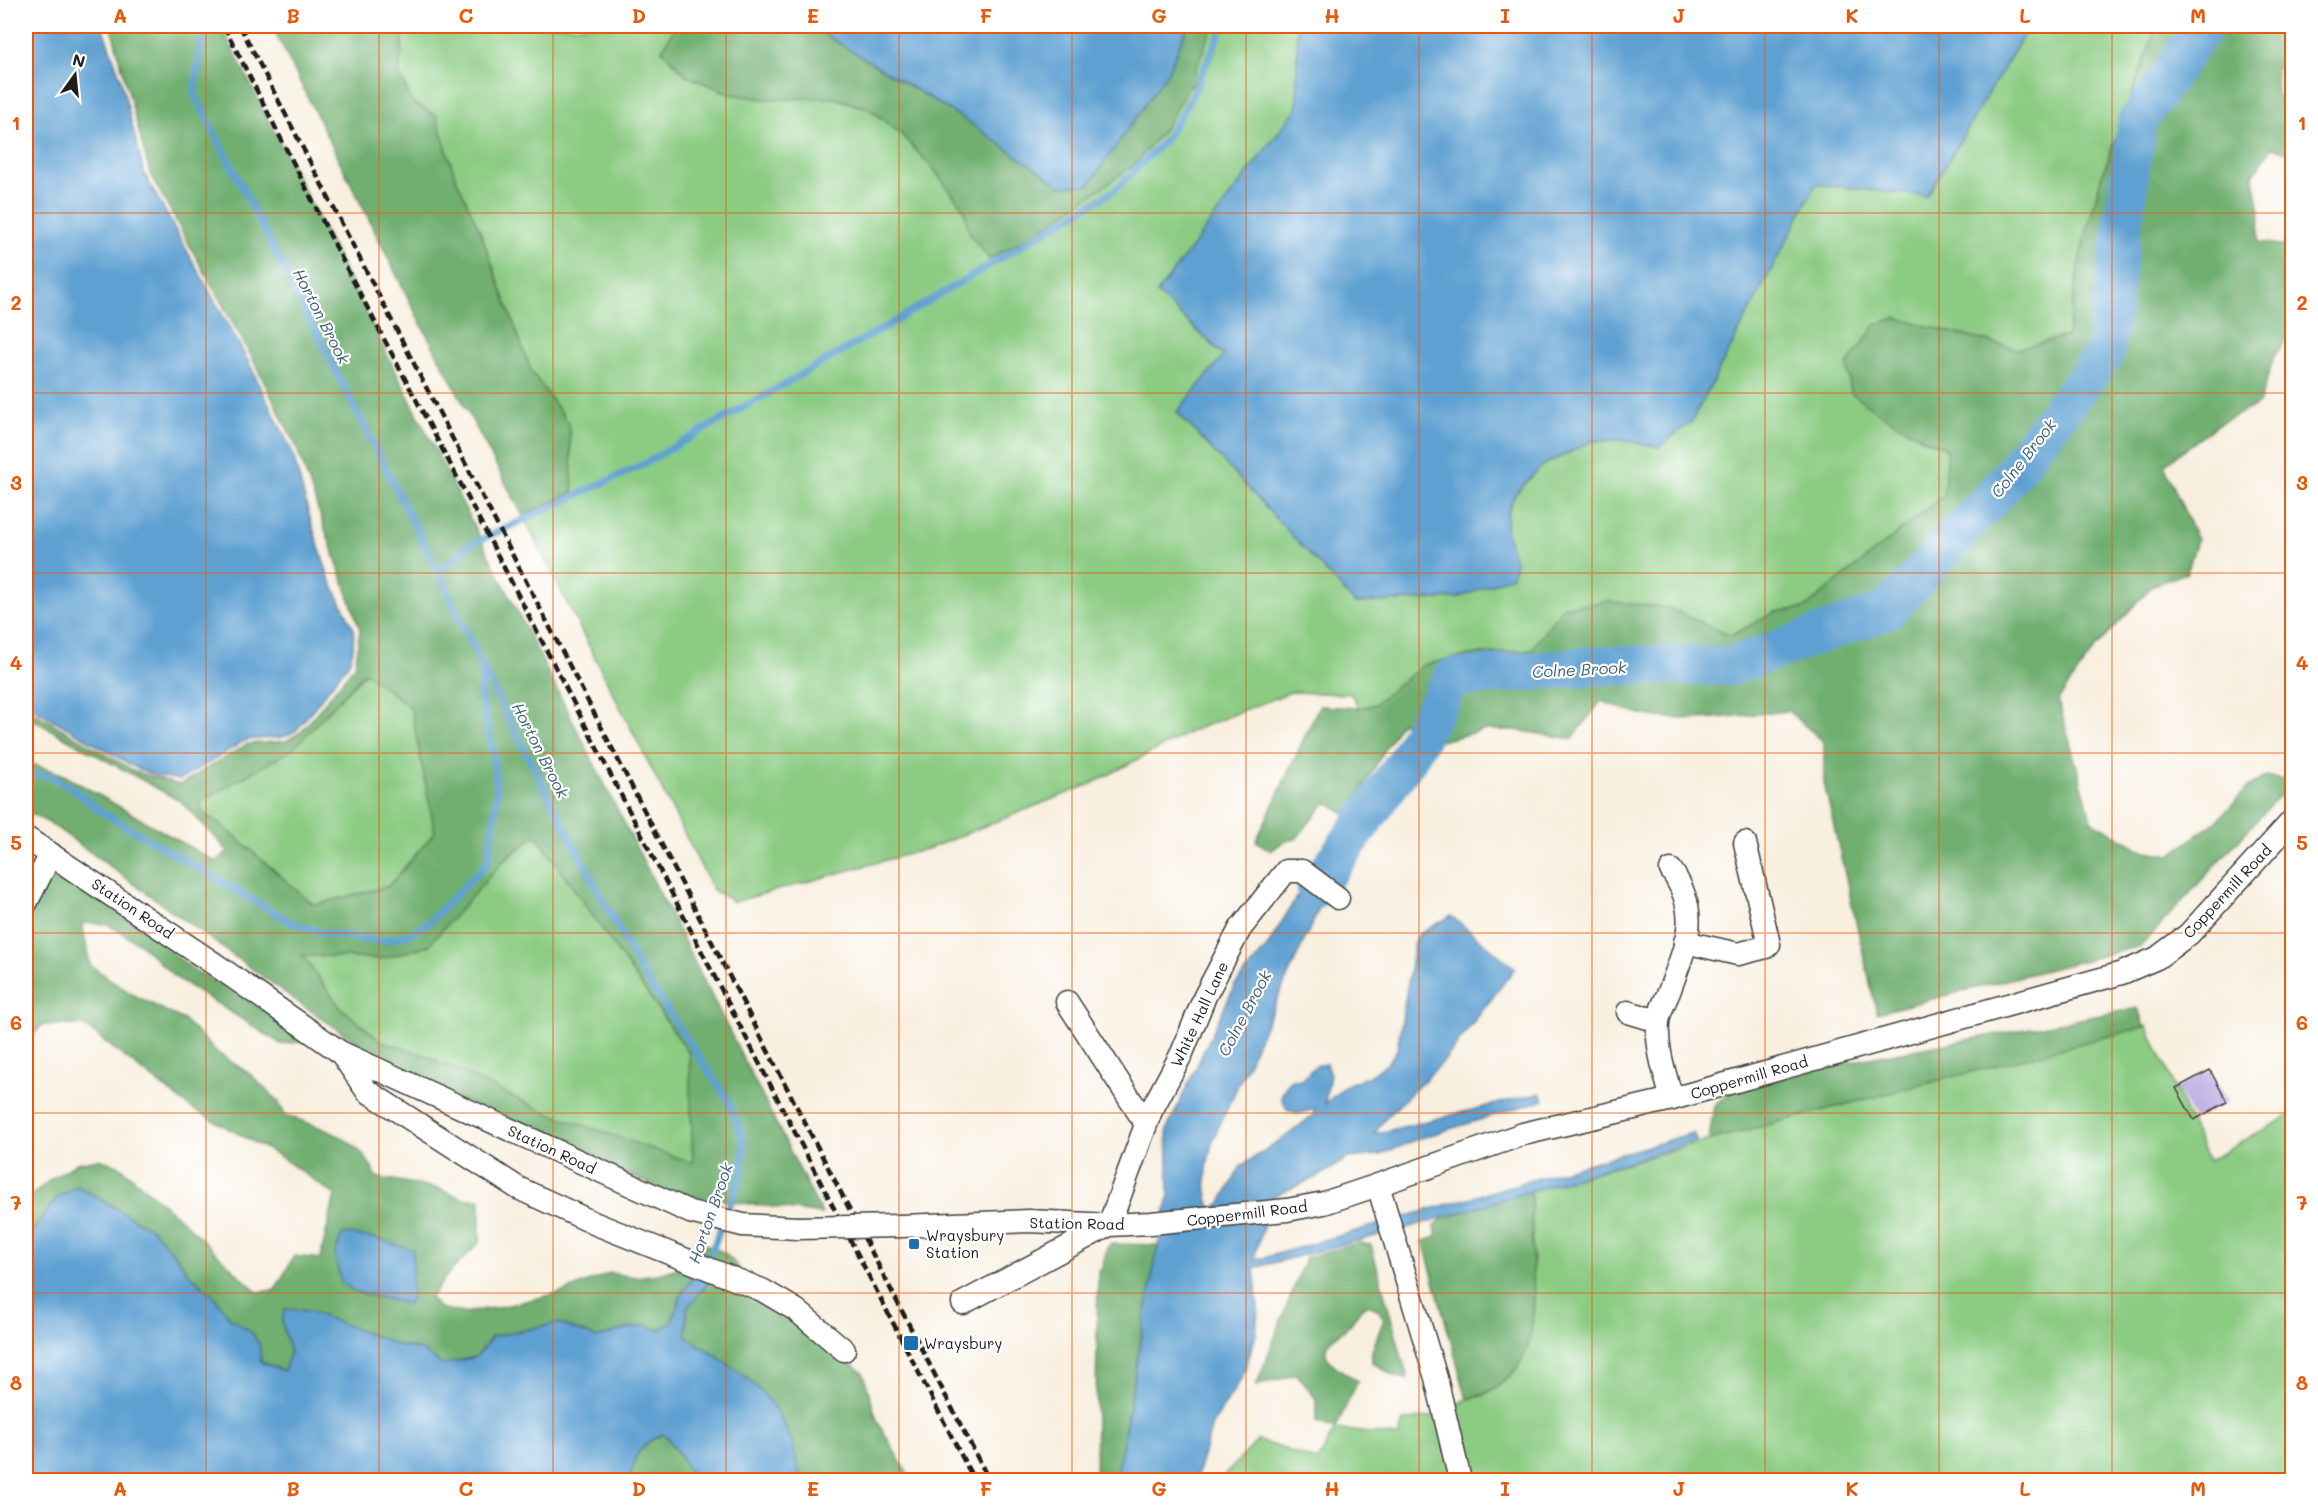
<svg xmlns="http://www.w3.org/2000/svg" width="2318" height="1506" viewBox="0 0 2318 1506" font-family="Mali,sans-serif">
<rect width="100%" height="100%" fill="#fff"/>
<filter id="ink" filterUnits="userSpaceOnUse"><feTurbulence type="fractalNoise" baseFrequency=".0167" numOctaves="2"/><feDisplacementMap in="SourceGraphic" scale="12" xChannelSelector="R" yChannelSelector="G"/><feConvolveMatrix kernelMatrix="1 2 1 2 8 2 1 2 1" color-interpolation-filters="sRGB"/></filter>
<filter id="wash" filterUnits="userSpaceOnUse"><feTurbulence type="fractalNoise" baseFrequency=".008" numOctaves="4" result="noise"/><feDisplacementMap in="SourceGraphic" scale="24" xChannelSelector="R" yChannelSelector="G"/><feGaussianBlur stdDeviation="1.35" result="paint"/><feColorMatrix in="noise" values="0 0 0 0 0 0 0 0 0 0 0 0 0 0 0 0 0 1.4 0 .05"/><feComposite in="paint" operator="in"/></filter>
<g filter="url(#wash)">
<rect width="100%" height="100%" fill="#f8efdf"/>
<g fill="#8bcb82" stroke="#54744f" stroke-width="1.5">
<path d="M404,26h272l-14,24 25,26 44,18 33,5 71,-1 34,11 32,25 34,37 29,38 6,25 195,-106 24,-43 2,1 2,-13 20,-47h84v82l-140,185 67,63 -47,56 179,191 102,-5 48,-67 1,-17 8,-20 27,-28 50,-25 30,-1 37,7 33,-26 124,-237 111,12 102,-170h128l-55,149 -21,78 -14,83 -50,13 -121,-31 22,119 29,12 -2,46 -140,113 -30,4 -45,24 -61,-28 -135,42 -65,5 -46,10 -41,35 -9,5 -14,3 -8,-14 -60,-2 -99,39 -99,52 -163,65 -196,54 -21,-12 -190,-374 50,-24 -4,-68 -38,-53 -51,-140 -25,-55 -42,-73 -14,-29z"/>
<path d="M366,672l45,36 24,124 -46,54 -75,19 -91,-79 -19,-12 -6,-12 94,-53z"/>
<path d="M536,835l153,218 4,111 -148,-52 -118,-56 -46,-15 -41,-34 -39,-52 80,4z"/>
<path d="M2147,1026l61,135 84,-47v366h-1072l38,-40 60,21 17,-32 64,7 4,-15 34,-5 30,-17 19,-4 48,-85 -3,-119 178,-51z"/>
</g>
<g fill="#70af70" stroke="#466646" stroke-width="1.5" fill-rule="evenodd">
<path d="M111,26h110l601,1188 -127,-18 -5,6 -284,-126 -104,-71 -251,-181 -25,-13v-49l36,12 154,88 12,-11 -48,-50 -154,-85v-8l110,64 44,13 67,-41 39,-3 15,-9 54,-67 5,-36 -64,-183 -46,-92 -100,-180zM365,672l46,36 24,124 -46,54 -75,19 -91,-79 -19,-12 -5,-12 93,-52zM536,835l153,218 4,110 -148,-51 -118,-56 -46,-15 -41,-34 -38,-52 79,4 47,-13 77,-87z"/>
<path d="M272,26h132l-5,48 14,29 23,12 19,61 25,55 51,140 38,53 4,68 -50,24 -104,-196z"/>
<path d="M676,26h135l153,93 97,67 107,-114 20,-46h25l-19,47 4,2 -6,11 -3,-1 -24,43 -32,38 -97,67 -47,26 -19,-25 -6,-25 -29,-38 -34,-37 -31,-25 -35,-11 -71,1 -33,-5 -44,-18 -25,-26z"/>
<path d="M2157,26h135v32l-16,11 1,28 15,7v50l-20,-7 -19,28 7,35 -1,32 33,5v87l-18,22 -15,48 -39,19 -56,42 33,75 -10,33 -34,12 -57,62 -38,53 34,121 49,29 29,5 49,-36 30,-33 18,-10 25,6 -151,164 -264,67 -53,-230v-41l-36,-31c-47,4 -96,13 -143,4 -15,-2 -30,-9 -44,-14l-29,38 -57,-9h-30l-49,12 -35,-20 -54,93 -21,-13 -30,37 -12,2 -13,10 -15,-10 63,-135 40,2 14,-3 50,-40 46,-10 64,-5 2,-6 28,-37 44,-6 62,7 62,28 44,-24 30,-4 139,-113 3,-46c-35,-15 -66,-33 -96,-56l-4,-28 29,-41 20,-6 121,31 50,-13 14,-83 21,-78z"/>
<path d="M28,864l82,40 84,66 88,50 20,22 -21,2 -106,-67 -35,-33 -33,-20 -25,-1 8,42 42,29 52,26 35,34 31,20 28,27 7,14c38,14 75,21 91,62l61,11 27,11h16v43l-31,31 -19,25 9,10 25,5 45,-8 54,-13 47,-19 26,4 22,-3 20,-6 25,-25 22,10 14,15 1,23 45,23 78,59 14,47 34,60h-110c-4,-14 -6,-31 -12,-45 -20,-49 -61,-71 -103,-99l1,-28 21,-26 -13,-5 -13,16 -10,29 -12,8 -16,-4 -18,3 -29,9 -39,-15 -66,14 -16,20 -34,8 -20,-15 -140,-29 8,32 -6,18 -23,-9 -2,-18 -7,-11 -23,-16 -18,-24 -23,-20 -10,-15 -26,-29 -75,-43 -21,13 -21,29 -9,6v-34l25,-21 26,-16 21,-4 20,6 67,58 72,69 18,-2 19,-34 26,3 15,-64 -56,-39 -88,-48 -108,-83h-41l-16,18v-175z"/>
<path d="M2138,1008l6,19 -435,113 5,-35 20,-15 125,-30z"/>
<path d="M1531,1191c0,26 1,52 2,79 2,57 2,113 -66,129l-44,-158 14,-4 -2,-11 10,-10z"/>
<path d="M1359,1243l12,2 37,134 -12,-2 -24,-15v-11l12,-32 -6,-10 -12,-4c-9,6 -11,15 -18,22 -4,4 -11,7 -15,11 -22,19 11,34 25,43l-23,48 -19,-7v-23l-19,-25 -41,12 49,-128z"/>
<path d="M1111,1244l47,1 -42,235h-21l3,-208 4,-3 5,-21z"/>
<path d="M662,1434l6,4 27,42h-66c7,-27 7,-32 33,-46z"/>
</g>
<g fill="#5ea0d2" stroke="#3d5e77" stroke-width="1.5">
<path d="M26,26h76l18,50 24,97 103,186 45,92 19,71 18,56 25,51 -1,21 -4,13 -53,68 -12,6 -38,3 -66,40 -23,-4 -19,-7 -112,-65z"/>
<path d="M811,26h377l-20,46 -79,113 -28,1 -97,-67z"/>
<path d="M1297,26h732l-102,170 -111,-12 -124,237 -33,26 -37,-7 -30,1 -50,25 -27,28 -8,20 -1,17 10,33 -4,12 -54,22 -103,5 -178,-191 47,-57 -67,-62 140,-185z"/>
<path d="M1331,839l25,10 -12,29 -24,28 -107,234c-6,23 -11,48 -1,69l8,-5 21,-38 44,-29 28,-22 2,-6 -17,5 -11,-5 -6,-11 3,-9 7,-9h11l13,-14 11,-3 4,11 -5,30 21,-19 23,-9 17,-11 11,-15 17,-106 5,-10 32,-18 64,52 -71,93 -61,60 -9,13 166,-41 4,7 -126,39 -38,16 -32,3 -27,17 -49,22 -18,61h9l17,-5 413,-120 4,8 -279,84 -164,43 4,40 -2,27 -13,41 -31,49 -16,55h-80l42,-235 11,-48 -2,-68 68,-144 32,-38z"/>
<path d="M77,1186l75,43 26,29 10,15 23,20 18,24 23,16 7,11 2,18 23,9 6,-18 -8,-32 3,-12 24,2 94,36 19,3 20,15 34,-8 16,-20 66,-14 39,15 29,-9 19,-3 15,4 12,-8 10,-29 12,-17 15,6 -22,26 -1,28c42,29 83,48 103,99 6,14 8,31 12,45h-106l-27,-42 -6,-4c-26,14 -26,20 -33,46h-603v-246l9,-6 21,-29z"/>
<path d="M348,1234l31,5 34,11 -1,42 -4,12 -53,-12 -14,-10 -6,-27 7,-20z"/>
</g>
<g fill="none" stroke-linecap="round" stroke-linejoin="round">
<g stroke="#5ea0d2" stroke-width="7">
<path d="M204,26l-10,67 245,480 45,98 79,153 78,147 87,129 16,42 -2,30 -41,107 -6,7"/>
<path d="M439,573l28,-27 173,-80 252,-143 223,-133 50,-50 26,-42 32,-72"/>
<path d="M26,773l24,3 22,12 28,23 194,113 30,9 58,8 26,-6 21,-13 59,-60 9,-65 -4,-45 -13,-60 4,-21"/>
</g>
<path stroke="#5ea0d2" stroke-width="39" d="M1316,888l91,-128 45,-82 152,-13 128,1 156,-56 111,-120 106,-137 32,-231 67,-96"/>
</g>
<g id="blocks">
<path fill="#b5a6df" d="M2210,1070l17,32 -33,18 -18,-32z"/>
</g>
</g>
<g filter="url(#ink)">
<use href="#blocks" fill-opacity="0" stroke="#3d3c39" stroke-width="1.5"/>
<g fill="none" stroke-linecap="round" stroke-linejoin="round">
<defs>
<g id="minor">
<path d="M26,838l187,125 127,89 350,160 53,13 54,3"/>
<path d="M1671,870c31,45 15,74 -2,122 -4,9 -10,20 -11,30 -2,26 7,52 14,77"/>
<path d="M26,903l25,-49"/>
<path d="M1685,942l53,12 28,-7 3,-3 -24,-101"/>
<path d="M1067,1002l79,122"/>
<path d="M1628,1012l30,9"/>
<path d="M341,1053l26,38 151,97 78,36 166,66 34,20 48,40"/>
<path d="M1378,1185l58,193 24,102"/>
<path d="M901,1226l129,-5 79,4 42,-2 136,-13 37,-7 54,-18 145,-51 149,-35 450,-126 35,-15 32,-24 103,-113"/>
<path d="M963,1303l146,-78 42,-114 31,-58 23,-57 35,-67 46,-58h16l36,27"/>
</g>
</defs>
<use href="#minor" stroke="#3d3c39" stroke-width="25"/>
<use href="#minor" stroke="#fff" stroke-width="22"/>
<g stroke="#1c1c1c" stroke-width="4.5" stroke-dasharray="9 4.5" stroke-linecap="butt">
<path d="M224,26l124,245 117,221 509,988"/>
<path d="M240,26l749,1454"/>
</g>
<defs>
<path id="minor-bridge" d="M797,1228l104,-2"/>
</defs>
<use href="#minor-bridge" stroke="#3d3c39" stroke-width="25" stroke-linecap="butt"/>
<use href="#minor-bridge" stroke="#fff" stroke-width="22"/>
</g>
</g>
<path fill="none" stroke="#e8590c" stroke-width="1.5" stroke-opacity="0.55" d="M206,26v1454M379,26v1454M553,26v1454M726,26v1454M899,26v1454M1072,26v1454M1246,26v1454M1419,26v1454M1592,26v1454M1765,26v1454M1939,26v1454M2112,26v1454M26,213h2266M26,393h2266M26,573h2266M26,753h2266M26,933h2266M26,1113h2266M26,1293h2266"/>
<g fill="#1f6fb2" stroke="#fff" stroke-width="2">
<rect x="908" y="1238" width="12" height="12" rx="3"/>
<rect x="903" y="1335" width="16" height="16" rx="3"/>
</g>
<g text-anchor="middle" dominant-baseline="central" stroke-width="4.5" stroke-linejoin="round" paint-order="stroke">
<g font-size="15" fill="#1c1c1c" stroke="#fff">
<text transform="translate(2227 891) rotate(-47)">Coppermill Road</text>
<text transform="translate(133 908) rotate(34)">Station Road</text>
<text transform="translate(1199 1014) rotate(-65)">White Hall Lane</text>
<text transform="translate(1749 1077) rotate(-16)">Coppermill Road</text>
<text transform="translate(552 1149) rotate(25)">Station Road</text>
<text transform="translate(1247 1213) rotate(-7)">Coppermill Road</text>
<text transform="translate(1077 1223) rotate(1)">Station Road</text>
</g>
<g font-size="15" fill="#1c1c1c" stroke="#fff" text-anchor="start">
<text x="926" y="1235">Wraysbury<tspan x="926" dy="17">Station</tspan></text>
<text x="924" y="1343">Wraysbury</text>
</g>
<g font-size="16" font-style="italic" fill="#3d5e77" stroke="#fff">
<text transform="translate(322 316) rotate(63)">Horton Brook</text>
<text transform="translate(2023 458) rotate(-52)">Colne Brook</text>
<text transform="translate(1579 669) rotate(-3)">Colne Brook</text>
<text transform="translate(541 750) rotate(63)">Horton Brook</text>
<text transform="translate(1244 1013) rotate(-62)">Colne Brook</text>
<text transform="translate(710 1213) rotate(-71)">Horton Brook</text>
</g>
</g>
<rect width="2318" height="1506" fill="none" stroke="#fff" stroke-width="66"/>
<g transform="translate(75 75) rotate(15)" stroke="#ffffff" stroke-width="4.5" paint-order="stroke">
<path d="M0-4.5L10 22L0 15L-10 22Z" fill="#1c1c1c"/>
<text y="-9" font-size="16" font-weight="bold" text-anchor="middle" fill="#1c1c1c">N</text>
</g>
<rect x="33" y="33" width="2252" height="1440" fill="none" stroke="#e8590c" stroke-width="2"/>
<g font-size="20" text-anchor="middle" font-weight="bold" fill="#e8590c">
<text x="120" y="23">A</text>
<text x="293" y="23">B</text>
<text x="466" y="23">C</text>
<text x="639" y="23">D</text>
<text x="813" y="23">E</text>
<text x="986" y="23">F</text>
<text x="1159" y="23">G</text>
<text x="1332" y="23">H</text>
<text x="1505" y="23">I</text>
<text x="1679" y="23">J</text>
<text x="1852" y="23">K</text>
<text x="2025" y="23">L</text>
<text x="2198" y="23">M</text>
<text x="16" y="130">1</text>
<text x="2302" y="130">1</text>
<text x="16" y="310">2</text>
<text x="2302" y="310">2</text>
<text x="16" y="490">3</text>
<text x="2302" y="490">3</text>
<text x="16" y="670">4</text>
<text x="2302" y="670">4</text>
<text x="16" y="850">5</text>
<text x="2302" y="850">5</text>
<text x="16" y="1030">6</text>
<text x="2302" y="1030">6</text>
<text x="16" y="1210">7</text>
<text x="2302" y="1210">7</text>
<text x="16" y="1390">8</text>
<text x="2302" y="1390">8</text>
<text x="120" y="1496">A</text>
<text x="293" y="1496">B</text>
<text x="466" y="1496">C</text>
<text x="639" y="1496">D</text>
<text x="813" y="1496">E</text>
<text x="986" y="1496">F</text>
<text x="1159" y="1496">G</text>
<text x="1332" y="1496">H</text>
<text x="1505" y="1496">I</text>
<text x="1679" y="1496">J</text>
<text x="1852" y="1496">K</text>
<text x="2025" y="1496">L</text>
<text x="2198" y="1496">M</text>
</g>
</svg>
